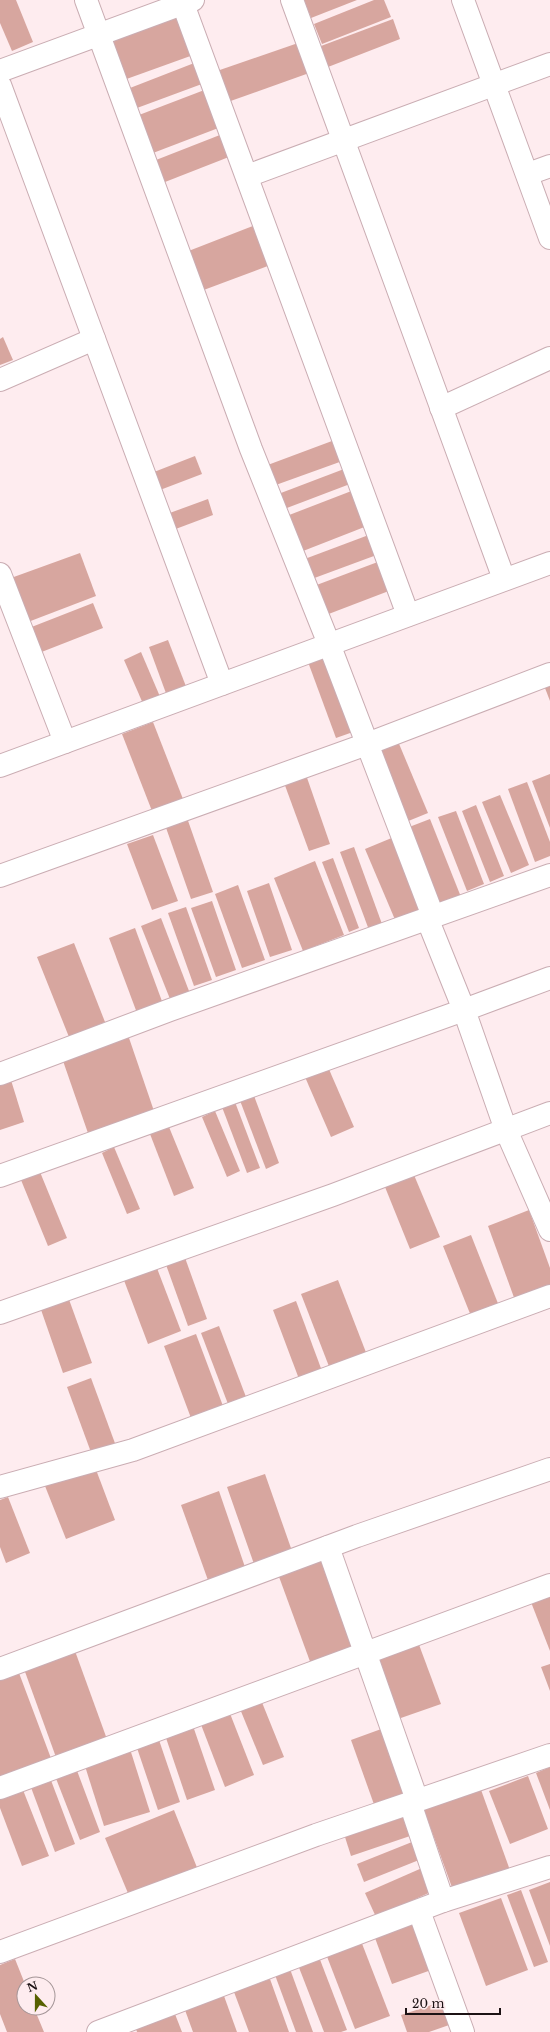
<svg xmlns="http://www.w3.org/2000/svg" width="550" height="2032" viewBox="0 0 550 2032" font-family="'Libre Baskerville',serif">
<rect width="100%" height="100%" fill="#feecef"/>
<g fill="#d7a69f">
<path d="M0,0h16l17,42 -21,9 -12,-28z"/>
<path d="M304,0h53l-46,18z"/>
<path d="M374,0h10l7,17 -69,27 -8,-20z"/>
<path d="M181,13l15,41 -75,27 -14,-41z"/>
<path d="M393,19l7,20 -72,28 -7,-21z"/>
<path d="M301,42l11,30 -87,31 -11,-31z"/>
<path d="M202,60l8,21 -73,27 -7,-20z"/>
<path d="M207,89l14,38 -68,26 -14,-38z"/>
<path d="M225,133l9,22 -69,27 -9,-22z"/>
<path d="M258,224l15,40 -72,27 -15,-39z"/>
<path d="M3,337l10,23 -13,5v-26z"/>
<path d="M340,438l8,21 -75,27 -8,-20z"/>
<path d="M195,456l7,18 -42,16 -6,-18z"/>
<path d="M344,469l6,15 -71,27 -6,-15z"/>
<path d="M354,490l13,36 -69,27 -14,-36z"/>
<path d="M208,499l5,16 -40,15 -6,-16z"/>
<path d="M374,533l8,20 -73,27 -7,-20z"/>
<path d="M80,553l16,43 -68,26 -17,-44z"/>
<path d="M383,560l11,29 -68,26 -12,-29z"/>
<path d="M93,603l10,25 -64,25 -10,-25z"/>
<path d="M168,640l19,49 -20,7 -18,-49z"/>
<path d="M141,652l20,47 -17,7 -20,-46z"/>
<path d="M325,656l28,76 -17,6 -28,-76z"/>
<path d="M550,686v15l-5,-13z"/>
<path d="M153,722l30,77 -31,12 -30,-77z"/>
<path d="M397,739l31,74 -27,11 -31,-74z"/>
<path d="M305,772l25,72 -21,7 -26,-71z"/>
<path d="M550,774v54l-18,-47z"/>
<path d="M527,782l23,60v14l-15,6 -27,-73z"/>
<path d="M500,795l29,70 -18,8 -29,-71z"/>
<path d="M476,805l28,71 -14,6 -28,-71z"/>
<path d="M456,811l28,73 -17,7 -29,-74z"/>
<path d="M186,815l27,77 -22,7 -27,-77z"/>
<path d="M430,819l31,78 -26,10 -31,-78z"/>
<path d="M153,835l25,66 -26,9 -25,-66z"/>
<path d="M394,837l31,73 -29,12 -31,-73z"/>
<path d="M354,847l28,77 -13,6 -29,-78z"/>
<path d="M333,858l26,70 -10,4 -27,-70z"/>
<path d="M315,861l29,74 -41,16 -29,-73z"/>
<path d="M269,883l23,67 -22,7 -23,-66z"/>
<path d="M238,885l27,75 -23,8 -27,-74z"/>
<path d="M212,901l24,69 -20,7 -25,-69z"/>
<path d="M186,907l26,73 -18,6 -26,-73z"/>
<path d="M161,918l28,73 -19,8 -29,-73z"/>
<path d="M135,928l28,76 -26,9 -28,-75z"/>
<path d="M74,943l31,79 -36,15 -32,-80z"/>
<path d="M128,1035l27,79 -66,22 -27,-78z"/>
<path d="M328,1067l26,60 -23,10 -26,-60z"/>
<path d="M10,1077l14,45 -24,8v-50z"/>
<path d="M253,1093l26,70 -13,6 -27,-71z"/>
<path d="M235,1102l25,66 -13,5 -25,-66z"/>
<path d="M215,1111l25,60 -13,6 -25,-60z"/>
<path d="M169,1127l25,61 -20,8 -24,-62z"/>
<path d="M114,1147l26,62 -13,5 -25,-61z"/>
<path d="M40,1172l27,66 -19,8 -27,-66z"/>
<path d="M414,1175l26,62 -30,12 -25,-62z"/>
<path d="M529,1210l21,58v22l-34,13 -28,-77z"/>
<path d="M471,1235l28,71 -28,10 -28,-70z"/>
<path d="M184,1255l23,64 -19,7 -23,-64z"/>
<path d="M155,1263l26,68 -33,13 -26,-69z"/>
<path d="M338,1280l29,75 -37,14 -29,-75z"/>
<path d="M67,1294l25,69 -29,10 -24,-69z"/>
<path d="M296,1301l26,70 -23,8 -26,-69z"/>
<path d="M219,1326l27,71 -18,7 -27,-71z"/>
<path d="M196,1334l27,72 -32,12 -27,-72z"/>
<path d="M91,1378l25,68 -24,9 -25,-68z"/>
<path d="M95,1467l20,53 -49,19 -21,-53z"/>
<path d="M265,1474l27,77 -38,13 -27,-77z"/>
<path d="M219,1491l27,79 -37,13 -28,-78z"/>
<path d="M8,1497l22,56 -24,10 -6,-16v-47z"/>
<path d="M324,1556l36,93 -48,18 -34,-93z"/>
<path d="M550,1589v62l-21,-54z"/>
<path d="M418,1642l23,62 -43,15 -23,-61z"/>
<path d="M75,1651l33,91 -51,18 -33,-91z"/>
<path d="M550,1664v27l-9,-24z"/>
<path d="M19,1673l33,88 -52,18v-99z"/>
<path d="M259,1695l25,62 -21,8 -25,-61z"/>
<path d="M229,1711l25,64 -29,12 -25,-65z"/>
<path d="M192,1723l23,67 -28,10 -23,-68z"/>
<path d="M384,1728l26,70 -34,12 -25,-70z"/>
<path d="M159,1740l21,62 -22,8 -21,-62z"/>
<path d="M130,1749l20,63 -46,14 -20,-63z"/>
<path d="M550,1767v43l-14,-37z"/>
<path d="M76,1768l24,64 -20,8 -25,-64z"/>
<path d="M49,1775l26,69 -20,8 -26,-70z"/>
<path d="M528,1776l20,53 -38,15 -21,-53z"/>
<path d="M480,1787l31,86 -57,20 -31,-86z"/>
<path d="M23,1790l26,66 -27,10 -22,-58v-9z"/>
<path d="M174,1810l24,60 -68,28 -25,-60z"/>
<path d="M410,1815l6,19 -65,22 -6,-19z"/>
<path d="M417,1840l7,18 -60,24 -7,-18z"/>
<path d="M422,1868l11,23 -57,26 -11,-24z"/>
<path d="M550,1882v64l-21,-56z"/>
<path d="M521,1890l27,72 -14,5 -27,-72z"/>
<path d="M501,1898l27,72 -42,16 -27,-73z"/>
<path d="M417,1922l17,47 -42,15 -17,-46z"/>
<path d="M361,1941l29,75 -35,13 -29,-75z"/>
<path d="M319,1957l28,73 -6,2h-17l-26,-67z"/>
<path d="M15,1959l10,25 -1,24h10l10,24h-37l-7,-18v-49z"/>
<path d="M290,1969l23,63h-17l-21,-57z"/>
<path d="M270,1979l19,53h-40l-15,-40z"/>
<path d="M224,1996l13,36h-44l-8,-22z"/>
<path d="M444,2001l8,23 -23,8h-22l-6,-17z"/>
<path d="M173,2009l9,23h-45l-3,-9z"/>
</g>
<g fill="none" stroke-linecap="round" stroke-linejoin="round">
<defs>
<g id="minor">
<path d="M86,0l165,449 78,195 104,272"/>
<path d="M292,0l212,579"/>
<path d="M463,0l87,238"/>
<path d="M183,4l225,611"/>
<path d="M0,71l193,-71"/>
<path d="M0,85l222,599"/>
<path d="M528,174l22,-8"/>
<path d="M247,176l303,-112"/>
<path d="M0,380l94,-41"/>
<path d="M441,408l109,-50"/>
<path d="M0,574l65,168"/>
<path d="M0,766l550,-203"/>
<path d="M0,876l367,-132 183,-70"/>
<path d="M550,978l-86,32 42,120 44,100"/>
<path d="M0,1074l170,-64 380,-135"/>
<path d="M0,1176l464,-166 -37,-92"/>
<path d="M0,1313l333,-118 217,-82"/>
<path d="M0,1487l133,-37 417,-154"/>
<path d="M328,1547l89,253"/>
<path d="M0,1669l357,-133 193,-67"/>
<path d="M0,1788l550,-203"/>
<path d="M443,1901l-33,-98 140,-48"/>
<path d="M419,1911l44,121"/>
<path d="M0,1952l316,-117 94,-32"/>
<path d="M98,2032l345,-131 107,-34"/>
</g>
</defs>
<use href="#minor" stroke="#caadb3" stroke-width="24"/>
<use href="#minor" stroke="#fff" stroke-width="22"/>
</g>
<g transform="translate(36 1996) rotate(339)"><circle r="19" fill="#feecef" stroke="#a49597"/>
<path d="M0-3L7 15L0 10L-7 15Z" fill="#576100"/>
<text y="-6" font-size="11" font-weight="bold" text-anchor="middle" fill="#1c1214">N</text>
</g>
<path d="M406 2008v6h94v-6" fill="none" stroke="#1c1214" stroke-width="2"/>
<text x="412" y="2008" font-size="12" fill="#1c1214" stroke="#feecef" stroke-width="3" paint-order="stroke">20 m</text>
</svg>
